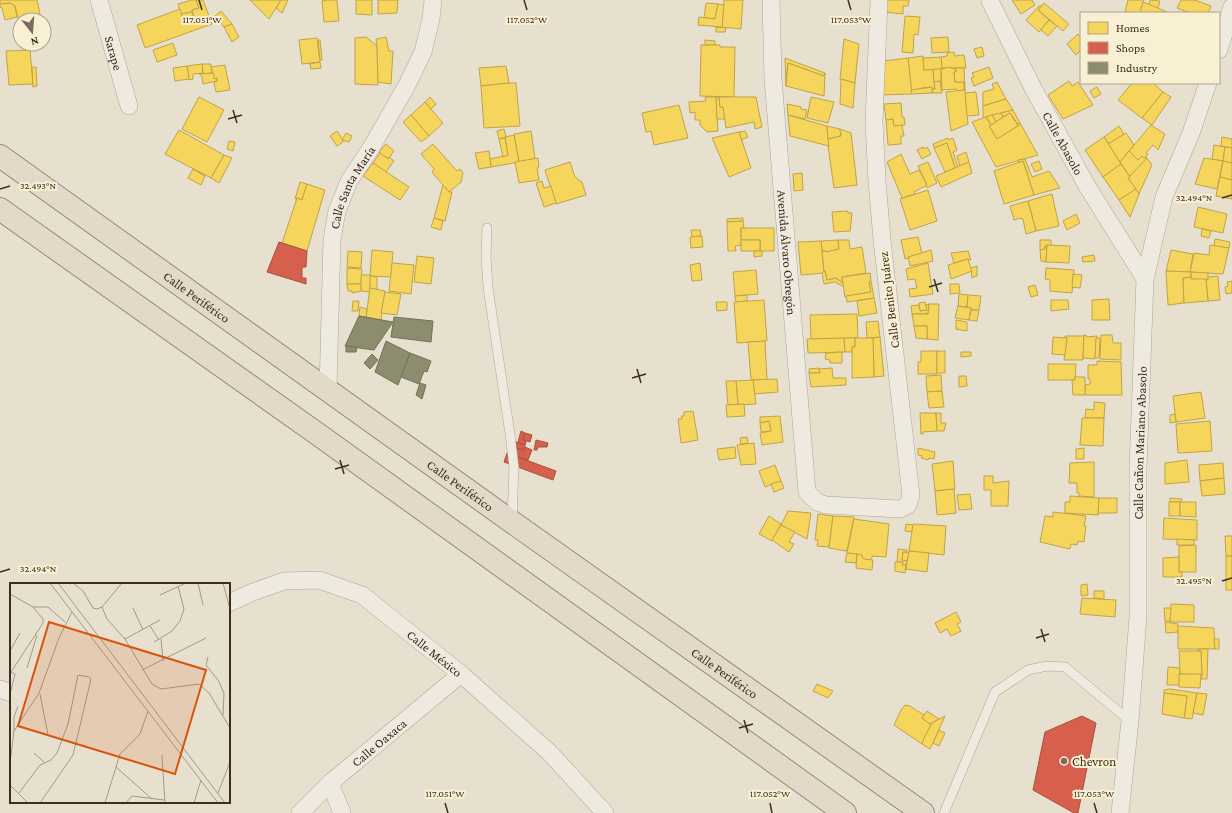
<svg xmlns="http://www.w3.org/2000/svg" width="1232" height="813" viewBox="0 0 1232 813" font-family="'Crimson Pro',serif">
<rect width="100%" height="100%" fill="#e8e0ce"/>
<g fill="#f6d55c" stroke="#bfa349">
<path d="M0,0h37l3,14 -22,5 -3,-13 -5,-3 -10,2z"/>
<path d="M192,0h4l3,8 -7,2v2l-11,2 -3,-10z"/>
<path d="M196,0h7l9,24 -67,24 -8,-23 43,-16 4,11 10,-2 -2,-8 7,-2z"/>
<path d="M250,0h31l-12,19z"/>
<path d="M281,0h7l-6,13 -6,-5z"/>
<path d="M327,0h10l2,21 -15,1 -2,-21z"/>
<path d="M356,0h16v15l-16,-1z"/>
<path d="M378,0h20l-1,13 -19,1z"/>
<path d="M724,0h19l-2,29 -19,-2z"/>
<path d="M884,0h25l-1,6h-5v8l-19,-2z"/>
<path d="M1012,0h20l3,5 -14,9z"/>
<path d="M1128,0h16l-4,13 -15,-1z"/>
<path d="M1150,0l10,1 -2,7 -9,-3z"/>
<path d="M1181,0h14l16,6 -3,7h-18l-13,-5z"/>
<path d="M1143,2l15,6 11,5h-29z"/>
<path d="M10,3l5,3 2,11 -12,3 -3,-12 -2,-1v-3z"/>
<path d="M706,3l12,1 -3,15 -11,-1z"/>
<path d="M1044,3l25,21 -6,7 -25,-21z"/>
<path d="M718,4l6,1 -2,22 -24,-2 1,-8 16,2z"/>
<path d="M1039,6h2l-3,4 11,10 -10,12 -13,-12z"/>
<path d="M221,11l11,13 -8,3 -9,-11z"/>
<path d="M192,12l2,6 -10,2 -3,-6z"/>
<path d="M905,16l15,1 -2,18 -4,-1 -1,19 -11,-1z"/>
<path d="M1049,20l8,6 -9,10 -7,-6z"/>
<path d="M232,24l7,13 -7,5 -8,-15z"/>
<path d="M716,27l10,1 -1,4h-9z"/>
<path d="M1078,34l3,4v12l-5,5 -9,-11z"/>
<path d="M366,37l11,9 1,39 -23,-1v-46z"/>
<path d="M386,37l3,14h4l-2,33 -13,-2 -1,-36 -1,-7z"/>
<path d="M948,37l1,15 -17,1 -1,-15z"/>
<path d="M317,38l3,24 -18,2 -3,-24z"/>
<path d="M844,39l15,5 -4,39 -15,-4z"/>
<path d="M318,40h2l2,20h-2z"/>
<path d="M705,40l10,1v4h-10z"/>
<path d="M173,43l4,12 -20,7 -4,-12z"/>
<path d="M701,45h19v2h15l-1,50 -34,-1z"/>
<path d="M982,47l2,9 -7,2 -3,-9z"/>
<path d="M30,50l3,34 -24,1 -3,-34z"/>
<path d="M954,52l1,4 9,-1 2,13h-24l-1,-11 6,-1v-3z"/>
<path d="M923,56l1,14 9,-1 2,20h-3v-2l-11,1v1l-10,1 -3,-32z"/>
<path d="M941,57l1,12 -18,1 -1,-12z"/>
<path d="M785,58l40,15 -1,3 -36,-13 -2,23z"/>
<path d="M908,58l4,36 -32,1 4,-34z"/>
<path d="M320,62l1,6 -10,1 -1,-5z"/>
<path d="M788,63l36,13 1,-3 -1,23 -38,-10z"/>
<path d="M202,64h9l1,9 -13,1v-1h4z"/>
<path d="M202,64l1,9 -10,1v5l-4,1 -2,-14z"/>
<path d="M225,65l5,25 -14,2 -2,-9 3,-2v-3l-3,1 -3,-12z"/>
<path d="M187,66l2,13 -14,2 -2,-13z"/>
<path d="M506,66l3,17 -28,3 -2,-18z"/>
<path d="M32,67h4l1,19 -4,1z"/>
<path d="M951,67l1,2 4,-1v4h-2l1,10h9v8l-7,1v-2l-15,1 -1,-21z"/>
<path d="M989,67l4,11 -19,8 -3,-8 3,-1 -2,-4z"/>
<path d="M956,68h8l1,22 -1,-8h-9l-1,-10h2z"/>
<path d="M933,69h8v20l-1,-8 -6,1z"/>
<path d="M214,73v6l3,-1v3l-14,3 -1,-8 -3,-2z"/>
<path d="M841,79l14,4 -2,25 -13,-4z"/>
<path d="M940,81l2,12h-10v-4h3l-1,-7z"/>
<path d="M1069,81l3,5 6,-4 15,23 -30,14 -15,-24z"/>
<path d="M997,82l9,17 -23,7v-14l11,-3 -2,-5z"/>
<path d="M509,83h7l4,43 -36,2 -3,-42z"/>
<path d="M1132,83h21l10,9 -21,26 -24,-18z"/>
<path d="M932,87v6l-20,1 -1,-4z"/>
<path d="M1097,87l4,7 -7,4 -4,-7z"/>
<path d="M965,90l3,34 -17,7 -5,-39z"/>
<path d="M976,92l3,23 -12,1 -2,-23z"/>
<path d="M1163,92l8,5 -19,28 -10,-7z"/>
<path d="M199,97l25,13 -17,32 -25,-13z"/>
<path d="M430,97l6,7 -5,5 -6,-7z"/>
<path d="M705,97h11l2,34 -11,1 -7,-7v-5h-5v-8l-5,1 -1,-11 17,-1z"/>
<path d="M716,97h3l1,10h3l2,12h-8z"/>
<path d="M719,97h37l6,30 -7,2 -1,-7 -28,6 -3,-21h-3z"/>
<path d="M811,97l23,5 -6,21 -21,-5z"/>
<path d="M1006,99l7,11 -30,8v-12z"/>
<path d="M425,102l18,21 -14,13 -18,-21z"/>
<path d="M901,103l1,14h2l1,8 -11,1 -1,-7 -7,1 -2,-16z"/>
<path d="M787,104l14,3v2l6,1 -2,9 -17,-4z"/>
<path d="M679,105l9,33 -34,7 -3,-14 -5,1 -4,-19z"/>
<path d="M1013,110l7,13 -2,1 -8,-11 -7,4 -2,-4z"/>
<path d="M1001,113l2,4 -7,5 -4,-7z"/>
<path d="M1010,113l8,13 -21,13 -8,-13z"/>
<path d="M411,115l18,21 -8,6 -18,-20z"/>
<path d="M788,115l39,11 2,20 -39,-10z"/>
<path d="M992,115l4,7 -5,3 -5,-8z"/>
<path d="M986,117l5,8 -2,1 8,13 21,-13 2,-3 18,32 -42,12 -24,-45z"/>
<path d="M893,119l1,7 8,-1 2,11h-3v8l-13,1 -2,-25z"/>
<path d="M1151,125l14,9 -7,16 -5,-5 -7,8 2,1 -2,3 -2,1 -2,-2 -4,4 -9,-9z"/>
<path d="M827,126l13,3 1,7 -13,3z"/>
<path d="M1119,126l5,8 -15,10 -5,-7z"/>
<path d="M504,129l2,8 -7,2 -2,-8z"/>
<path d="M840,129l11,4 6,52 -23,3 -6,-42h1l-1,-7 13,-3z"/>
<path d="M179,130l45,25 -13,23 -46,-24z"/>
<path d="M337,131l6,9h-1l1,2 -6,4 -7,-10z"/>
<path d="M531,131l4,28 -16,3 -5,-28z"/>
<path d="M745,131l3,6 -7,3 -2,-8z"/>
<path d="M739,132l12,36 -22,9 -17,-39z"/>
<path d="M346,133l6,3 -3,6 -7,-2z"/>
<path d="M1126,133l8,12 -14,17 -12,-18z"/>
<path d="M514,135l5,27 -28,5 -1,-8 18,-4 -3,-18z"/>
<path d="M1104,137l17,27 -18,13 -18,-27z"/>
<path d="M1222,137l10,2v9l-11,-2z"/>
<path d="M505,138l3,17 -5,2 -4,-18z"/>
<path d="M948,138l1,2 4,-2 4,12 -4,2 5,15 -3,1 -8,-25 -13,5 -1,-4z"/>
<path d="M229,141l6,1 -2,9 -6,-2z"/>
<path d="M947,143l8,25 -10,4 -11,-24z"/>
<path d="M386,144l8,7 -6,8 -9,-7z"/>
<path d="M433,144l24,27 3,-2 3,4 -2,9 -12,10 -17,-20 2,-3 -13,-15z"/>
<path d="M1214,145l11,2 -2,14 -11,-2z"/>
<path d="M923,147l1,2 3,-2 4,7 -9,5 -5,-9z"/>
<path d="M1225,147l7,1v15l-9,-2z"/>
<path d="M489,151l2,16 -12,2 -4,-16z"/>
<path d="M1129,151l9,9 4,-4 2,2 2,-1 1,2 -17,18 -10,-15z"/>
<path d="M379,152l9,7 1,-2 5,4 -8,11 -13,-9 7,-10z"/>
<path d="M966,152l3,10 -9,4 -3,-10z"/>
<path d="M901,154l9,20 9,-4 8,15 -13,7 1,2 -13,4 -15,-36z"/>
<path d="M224,155l8,3 -13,25 -8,-5z"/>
<path d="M538,158l1,9 -2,1 2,12 -20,3 -4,-21z"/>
<path d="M1147,158l5,7 -13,29 -11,-16z"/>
<path d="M1204,158l19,3 -6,28 -22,-5z"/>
<path d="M1025,159l7,18 17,-6 11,17 -26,7 -11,-34 -4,2 -1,-3z"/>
<path d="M1023,161l11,34 -30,9 -10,-33z"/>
<path d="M1039,161l3,8 -7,3 -4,-8z"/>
<path d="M1223,161l9,2v17l-12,-3z"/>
<path d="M570,162l5,15 7,5 4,13 -30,9 -11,-34z"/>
<path d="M928,162l9,21 -10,5 -1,-2 1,-1 -9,-19z"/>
<path d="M969,162l3,11 -31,14 -5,-11z"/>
<path d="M373,163l36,24 -9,13 -37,-24z"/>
<path d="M1121,164l9,13 -2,1 8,11 -17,11 -16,-23z"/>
<path d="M193,169l12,7 -4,9 -13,-7z"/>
<path d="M802,173l1,17 -9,1 -1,-17z"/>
<path d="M1220,177l12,3v19l-16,-3z"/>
<path d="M542,181l2,7 7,-2 5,17 -12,4 -8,-24z"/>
<path d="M300,182l7,2 -5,16 -5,-2 -2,1z"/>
<path d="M307,184l18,6 -18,61 -25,-8 15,-45 5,2z"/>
<path d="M443,185l6,7h3l-7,29 -11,-3z"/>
<path d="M1136,189l3,5 -9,23 -11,-17z"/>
<path d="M928,190l9,31 -27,9 -10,-31z"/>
<path d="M1052,194l7,32 -23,5 -8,-30z"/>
<path d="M1028,201l8,30 -10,3 -3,-15h-2v-1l-7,2 -4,-14z"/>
<path d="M1198,207l29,7 -4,19 -29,-6z"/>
<path d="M848,211v2h4l-2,18 -16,1 -2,-20z"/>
<path d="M1076,214l4,9 -13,7 -4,-9z"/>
<path d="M434,218l9,3 -2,9 -10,-3z"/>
<path d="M743,218v3l-16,1v-3z"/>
<path d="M743,221l1,7h-3v17l-6,1 1,5h-8l-1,-29z"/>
<path d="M741,228h33v23h-14v-11h-19z"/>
<path d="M1202,229l9,2 -2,7 -8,-2z"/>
<path d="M691,230h9l1,6 -9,1z"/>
<path d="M702,236l1,11 -12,1 -1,-11z"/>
<path d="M918,237l4,17 -14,3 1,1 -4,1 -4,-19z"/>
<path d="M1215,239l15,3 -1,6 -15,-2z"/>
<rect x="741" y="240" width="19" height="11"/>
<path d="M838,240l1,9 -13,3v-1h-4l-1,-10z"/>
<path d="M838,240h11l1,9 12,-2 4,26 -24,4 1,6 -7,-5 -9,2 -2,-9 -1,2 -2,-22h4v1l13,-3z"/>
<path d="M1040,240h11v5l-6,1v3l-5,1z"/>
<path d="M821,241l3,32 -23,2 -3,-33z"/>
<path d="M1047,245l-1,17 -5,-1 -1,-11 5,-1v-3z"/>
<path d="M1047,245l23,1 -1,17 -23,-1z"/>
<path d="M1210,245l19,3 -6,26 -33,-2 4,-19 15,2z"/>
<path d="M372,250l21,2 -2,25 -21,-1z"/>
<path d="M931,250l2,11 -23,5 -2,-9z"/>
<path d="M1171,250l22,4 -3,18 -24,-1z"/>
<path d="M348,251l14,1 -1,16 -14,-1z"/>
<path d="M754,251h8v5l-8,1z"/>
<path d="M968,251l3,9 -3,-1 -14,4 -3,-10z"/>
<path d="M1094,255l1,6 -12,1 -1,-5z"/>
<path d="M417,256l17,2 -3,26 -17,-2z"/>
<path d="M968,259l4,12 -21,8 -3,-14z"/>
<path d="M392,263l22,2 -3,29 -22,-3z"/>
<path d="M700,263l2,17 -10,1 -2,-16z"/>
<path d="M928,263l5,31 -23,3 -1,-8 8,-1 -2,-9 -7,1 -2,-11z"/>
<path d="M977,266v10l-5,2 -1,-10z"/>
<path d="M347,268l15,1 -1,15h-14z"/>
<path d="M1046,268l28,2 -2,23 -22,-2v-11l-5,-1z"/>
<path d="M756,270l2,24 -23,2 -2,-24z"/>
<path d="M825,271l2,9 9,-2 7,5 1,4 -9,-5 -11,2 -2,-11z"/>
<path d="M1166,271l25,1v5l-8,1 1,25 -16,2z"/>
<path d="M1191,272l17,1v7l-17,-1z"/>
<path d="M870,273l1,8 -2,1 2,10 -26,5 -3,-20z"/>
<path d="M1073,274l9,1 -2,13 -8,-1z"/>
<path d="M361,275h10l-1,17 -9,-1z"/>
<path d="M370,276l7,1v13l-7,-2z"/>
<path d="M1218,276l2,24 -12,1 -2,-22 2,1v-3z"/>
<path d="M1191,277v2h15l2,22 -24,2 -1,-25z"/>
<path d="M871,281l3,17 -27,4 -1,-6 25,-4 -2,-10z"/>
<path d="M1232,281v12l-6,1 -1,-7 3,-1 -1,-4z"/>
<path d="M347,284h14v7l-9,2v-2h-4z"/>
<path d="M950,284h9l1,9 -10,1z"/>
<path d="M1035,285l3,10 -7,2 -3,-10z"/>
<path d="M370,288l15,3 -4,29 -15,-3z"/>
<path d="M385,292l16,2 -4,21 -16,-2z"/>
<path d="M959,294l9,1 -1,12 -9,-1z"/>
<path d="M747,295v6l-11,1 -1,-6z"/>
<path d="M968,295l13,1 -2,14h-8v-2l-4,-1z"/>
<path d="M874,298l3,15 -18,3 -2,-15z"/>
<path d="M1109,299l1,21h-18v-20z"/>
<path d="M764,300l3,41 -30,2 -3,-41z"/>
<path d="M1051,300h17l1,9 -18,2z"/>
<path d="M353,301h6l-1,10h-6z"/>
<path d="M716,302h11v8l-10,1z"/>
<path d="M925,302l2,8 -7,1 -1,-8z"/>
<path d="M929,304l-1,10h-16l-1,-8 8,-1 1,6 7,-1 -1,-5z"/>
<path d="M929,304h10l-1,36 -11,-1v-13h-13l-2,-12h16z"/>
<path d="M958,306l13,2 -2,12 -14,-2z"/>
<path d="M360,307l7,2 -1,8 -7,-1z"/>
<path d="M971,310h8l-2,11 -8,-1z"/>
<path d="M857,314l1,24 -47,1 -1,-24z"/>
<path d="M956,320l11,2v9l-11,-2z"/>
<path d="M878,321l2,16 -13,1 -1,-16z"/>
<path d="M914,326h13v13l-11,-1z"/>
<path d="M1084,335l-1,25h-19l3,-22h-2v-2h18z"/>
<path d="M1084,335h2l1,2 10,-1 -2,23 -12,-1z"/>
<path d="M1101,335h11l1,8h8v17l-21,-1z"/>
<path d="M880,337l4,39 -10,1 -1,-39z"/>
<path d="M1053,337l14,1 -2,17 -13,-1z"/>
<path d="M844,338l1,14 -37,1 -1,-14z"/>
<path d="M844,338h11v9h-3v5h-7z"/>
<path d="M855,338h18l1,39 -22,1v-31h3z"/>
<path d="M1096,338h4l-1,20h-4z"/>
<path d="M765,341l2,39h-16l-3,-38z"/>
<path d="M921,351h16v23h-19v-12h3z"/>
<rect x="937" y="351" width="8" height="22"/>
<path d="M842,352v11h-12v-3l-5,-1 1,-6z"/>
<path d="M961,352h10v4l-10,1z"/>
<path d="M1097,361l24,1 1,33h-37v-10l5,-1v-5h-2v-14h9z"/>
<path d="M1048,364h28l-1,16h-27z"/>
<path d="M819,368l1,5h-11v-4z"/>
<path d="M832,368l1,10h13v7l-35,2 -2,-14h11l-1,-4z"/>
<path d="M941,375l1,16 -15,1 -1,-16z"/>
<path d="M959,376h7l1,10 -8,1z"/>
<path d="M1075,377h10v18h-12l-1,-15h3z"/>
<path d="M777,379l1,13 -24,2 -1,-14z"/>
<path d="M753,380l3,24 -18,1 -2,-24z"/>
<path d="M726,381h10l2,24h-10z"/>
<path d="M942,391l2,16 -15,1 -2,-16z"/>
<path d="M1201,392l4,26 -29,4 -3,-26z"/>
<path d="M1094,402l11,1 -1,15h-19l1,-9 8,1z"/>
<path d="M744,404l1,12 -18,1 -1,-12z"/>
<path d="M693,411l5,29 -17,3 -3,-24h4l-1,-3h3v-4z"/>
<path d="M920,413h16l1,18 -14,1v2h-2z"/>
<path d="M936,413h5v10h5l-2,8h-7z"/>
<path d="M1175,414l1,8 -6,1v-8z"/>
<path d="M780,416l3,26 -21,3 -2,-12 11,-2 -2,-10 -9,2v-6z"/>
<path d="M1082,418h22l-1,28 -23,-1z"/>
<path d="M769,421l2,10 -10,1 -1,-9z"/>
<path d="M1210,421l2,30 -34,2 -2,-29z"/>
<path d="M747,437l1,6 -7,1 -1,-6z"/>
<path d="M754,443l2,21 -15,1 -4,-20z"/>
<path d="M735,447l1,11 -17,2 -2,-11z"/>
<path d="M918,448l17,4 -1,7 -5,-1 -1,2 -7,-2 1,-2 -4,-1z"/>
<path d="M1084,448v11h-8v-10z"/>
<path d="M1187,460l2,22 -24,2v-21z"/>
<path d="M953,461l2,28 -20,2 -3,-27z"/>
<path d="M1094,462v35l-15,-1v-3h-2v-10h-8l1,-20z"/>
<path d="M1223,463l1,15 -24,3 -1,-16z"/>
<path d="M775,465l6,16 -16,6 -6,-16z"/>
<path d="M984,476h9v7l16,-2 -1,25h-17v-16h-7z"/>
<path d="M1224,478l1,16 -23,2 -2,-15z"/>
<path d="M781,481l3,7 -10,4 -3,-8z"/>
<path d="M954,489l2,24 -19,2 -2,-24z"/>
<path d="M970,494l2,15 -13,1 -2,-15z"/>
<path d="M1070,496l29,2 -1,17 -33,-2v-11h5z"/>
<path d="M1099,498h18v15h-17l-2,2z"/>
<path d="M1170,498l12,1 -1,3h-11z"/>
<rect x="1169" y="502" width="11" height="14"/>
<path d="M1180,502h16v15l-16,-1z"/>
<path d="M788,511l23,2 -4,26 -26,-14z"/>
<path d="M1053,512l33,4 -2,10h2l-2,16 -6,-1 -1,4 -6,-1 -1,5 -30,-7 5,-26 8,1z"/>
<path d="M818,514l15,2 -4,31 -12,-1 1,-6h-3z"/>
<path d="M769,516l12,8 -9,17 -13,-7z"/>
<path d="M833,516l21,1 -7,34 -18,-3z"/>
<path d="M1164,518l33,2v20l-34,-1z"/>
<path d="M854,519l35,5 -3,33 -14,-1v2l-2,2 -6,-1 -2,-2v-2l-15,-2z"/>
<path d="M906,524l7,1 -1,7 -7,-1z"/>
<path d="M913,524l33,2 -2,29 -35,-4z"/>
<path d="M781,525l14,7 -6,10 5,2 -5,8 -17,-12z"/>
<path d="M1225,536h7v20h-6z"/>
<path d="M1177,539l17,1v5h-17z"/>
<path d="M1196,545v27h-17v-26z"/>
<path d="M898,549l9,1v2h-4l-1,8 5,1 -1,4h-4l1,-3h-6z"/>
<path d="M909,551l20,2 -2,19 -21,-3z"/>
<path d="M903,552l6,1 -2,8 -5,-1z"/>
<path d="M847,553l10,1 -1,9 -11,-1z"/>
<path d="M857,554l5,1v2l2,2 9,1 -1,10 -16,-2z"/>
<rect x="1226" y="556" width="6" height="34"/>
<path d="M1179,557v15h3v5h-19v-19z"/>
<path d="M895,562h8l-1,3h4l-1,8 -10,-2z"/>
<path d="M1087,584l1,11 -7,1v-11z"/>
<path d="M1094,591h10v8l-10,-1z"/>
<path d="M1082,598l34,2 -1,17 -35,-3z"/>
<path d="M1171,604l23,1v17h-24z"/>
<path d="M1164,608h7l-1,13h-5z"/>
<path d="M956,612l5,10 -4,2 4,7 -10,5 -4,-7 -7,4 -5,-10z"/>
<path d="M1165,622l13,2v8l-12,1z"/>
<path d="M1178,626l36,2 1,21h-37z"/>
<path d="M1214,639h5v10h-4z"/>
<path d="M1198,649h10l-1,30h-6l1,-4 -1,-24h-3z"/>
<path d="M1179,651h22l1,24 -22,-1z"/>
<path d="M1168,667l12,1 -1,17h-12z"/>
<path d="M1179,674h22l-1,14 -21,-1z"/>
<path d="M817,684l16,7 -5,7 -15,-7z"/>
<path d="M1170,689l27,4 -5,26 -8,-1 3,-22 -23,-3v-3z"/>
<path d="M1164,693l23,3 -3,22 -22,-4z"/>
<path d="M1197,693l10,1 -4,21 -10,-2z"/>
<path d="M905,705l5,1 14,9 -2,3 8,6 2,-1 -10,21 -28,-19 7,-15z"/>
<path d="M927,711l12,8 -9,5 -8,-6z"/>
<path d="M945,716l-12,27 -3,6 -8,-5 2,-6 8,-15z"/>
<path d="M939,730l6,3 -6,13 -6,-3z"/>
</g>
<g fill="#d6604d" stroke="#a8513f">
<path d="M279,242l28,9 -1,16h-4v11h4v6l-39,-12z"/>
<path d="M521,431l4,2 -2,7 3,2 -1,3 -7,-3z"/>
<path d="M525,433l7,2 -2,7 -7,-2z"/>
<path d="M536,440l12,3 -1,4h-9l-1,3h-3z"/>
<path d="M516,442l9,3 -1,5 -8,-2z"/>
<path d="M525,447l7,3 -4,10 -15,-5 3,-7 8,2z"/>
<path d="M507,453l49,18 -3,9 -49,-18z"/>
<path d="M1082,716l14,7 -18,90h-4l-41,-23 12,-58z"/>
</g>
<g fill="#8c8c6e" stroke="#757056">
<path d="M359,316l34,6 -19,28 -29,-4z"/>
<path d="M394,317l39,4 -2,21 -40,-5z"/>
<path d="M386,341l24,12 -12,32 -23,-13z"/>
<path d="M346,346l11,1 -1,5h-10z"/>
<path d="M410,353l21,8 -4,11 -3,-1 -5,13 -18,-7z"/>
<path d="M372,354l6,6 -8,9 -6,-6z"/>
<path d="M420,383l6,2 -4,14 -6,-4z"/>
</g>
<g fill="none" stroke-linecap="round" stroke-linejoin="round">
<defs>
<g id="service">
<path d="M487,228l-1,28 2,32 22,146 4,33 -2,53"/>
<path d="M944,813l51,-121 33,-22 19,-4 18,1 65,54"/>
</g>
<g id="minor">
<path id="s1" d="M99,0l30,106"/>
<path id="s2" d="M771,0l2,79 34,413 10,10 9,3 74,4 8,-4 3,-10 -29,-255 -5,-59 -3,-59 5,-122"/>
<path id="s3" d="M990,1l44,89 53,96 58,93"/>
<path d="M1219,50l13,-43"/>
<path id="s4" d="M328,390l4,-150 5,-29 12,-30 22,-33 36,-63 16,-33 8,-33 2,-19"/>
<path id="s5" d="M229,603l24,-11 31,-11 35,-1 43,15 99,79 89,79 55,60"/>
<path d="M0,689l11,4"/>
<path d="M330,783l12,30"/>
<path id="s6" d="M300,813l30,-30 131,-109"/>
<path id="s7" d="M1120,813l10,-92 8,-104v-148l7,-190 19,-82 27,-64 17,-50"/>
</g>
<g id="trunk">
<path id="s8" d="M0,156l512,366 411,291"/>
<path d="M0,209l319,226 526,378"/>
</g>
</defs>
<use href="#service" stroke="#ada597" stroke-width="10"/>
<use href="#minor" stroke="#ada597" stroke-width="18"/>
<use href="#trunk" stroke="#938a7e" stroke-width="24"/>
<use href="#service" stroke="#efeae0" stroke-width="9"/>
<use href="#minor" stroke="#efeae0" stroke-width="17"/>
<use href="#trunk" stroke="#e2d9c8" stroke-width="22"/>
</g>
<path fill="none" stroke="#3e2d1d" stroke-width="1.5" d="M199,0l3,10M524,0l3,10M848,0l3,10M233,110l4,13M228,119l14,-4M0,189l10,-3M1222,198l10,-3M934,279l4,13M929,287l13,-4M637,369l4,14M632,378l14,-4M340,460l4,14M335,469l14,-4M0,572l10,-3M1222,581l10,-3M1041,629l4,13M1036,638l13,-4M744,720l4,13M739,728l14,-4M445,803l3,10M770,803l2,10M1094,803l3,10"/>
<circle fill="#7a6c5b" stroke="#f9efd3" stroke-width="1.5" cx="1064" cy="761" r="4"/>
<g text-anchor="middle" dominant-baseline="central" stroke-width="4" stroke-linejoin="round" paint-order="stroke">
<g font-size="13" fill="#3e2d1d" stroke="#f9efd3">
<text stroke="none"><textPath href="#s1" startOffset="55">Sarape</textPath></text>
<text stroke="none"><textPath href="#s3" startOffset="160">Calle Abasolo</textPath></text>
<text stroke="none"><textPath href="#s4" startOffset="207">Calle Santa María</textPath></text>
<text stroke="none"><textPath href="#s2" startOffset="253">Avenida Álvaro Obregón</textPath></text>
<text stroke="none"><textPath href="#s8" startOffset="242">Calle Periférico</textPath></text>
<text transform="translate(889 300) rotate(-97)">Calle Benito Juárez</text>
<text stroke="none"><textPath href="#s7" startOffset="371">Calle Cañon Mariano Abasolo</textPath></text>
<text stroke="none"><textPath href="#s8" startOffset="566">Calle Periférico</textPath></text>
<text stroke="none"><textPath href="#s5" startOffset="233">Calle México</textPath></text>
<text stroke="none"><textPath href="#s8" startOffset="890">Calle Periférico</textPath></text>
<text stroke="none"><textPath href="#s6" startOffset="106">Calle Oaxaca</textPath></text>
</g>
<g font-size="13" fill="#3e2d1d" stroke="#f9efd3" text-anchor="start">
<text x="1072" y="761">Chevron</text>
</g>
</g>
<g transform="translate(10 583)">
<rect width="220" height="220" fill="#e8e0ce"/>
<path fill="none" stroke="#a49887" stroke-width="1" d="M40,0l168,220M48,0l167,220M63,0l10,8 10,17 4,1 5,-2 20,-24M188,0l5,22M213,0l7,26M0,11l23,13h15l17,15M150,12l26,-12M92,24l5,12 18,20 27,45 9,5 38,-5 10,9 21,35M123,25l10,22M140,43l9,14M115,56l35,-19M151,56l2,22M144,59l18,-11 8,-10 4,-12 -6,-23M0,68l10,-18M198,74l-2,8 12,15 6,13 -1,22M17,85l10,-33M132,87l64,-32M0,89l5,2 -5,20M1,89l32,-49v-4l-10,-12M30,111l8,41M4,148v-14l4,-11M24,170l10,9M152,172l3,48M0,180l4,-32 25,-38 20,-55 13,-26M106,184l36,32M0,202l18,18M9,210l21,-28 11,-5 6,-7 11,-29 10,-49 11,2 2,2 -18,76 -33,48M208,210l12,-31M95,220l15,-49 20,-20 8,-23M116,220l6,-7 32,4M184,220l7,-23"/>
<path fill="#d7550e" fill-opacity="0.15" stroke="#d7550e" stroke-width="2" d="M39,39l157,48 -31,104 -157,-48z"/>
<rect width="220" height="220" fill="none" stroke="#3e2d1d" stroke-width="2"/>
</g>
<g font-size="10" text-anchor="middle" fill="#3e2d1d" stroke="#f9efd3" stroke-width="4" stroke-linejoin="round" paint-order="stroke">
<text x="202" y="23">117.051°W</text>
<text x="527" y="23">117.052°W</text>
<text x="851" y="23">117.053°W</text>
<text x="38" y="189">32.493°N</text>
<text x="1194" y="201">32.494°N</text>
<text x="38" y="572">32.494°N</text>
<text x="1194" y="584">32.495°N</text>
<text x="445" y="797">117.051°W</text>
<text x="770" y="797">117.052°W</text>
<text x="1094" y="797">117.053°W</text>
</g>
<rect x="1080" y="12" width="140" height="72" fill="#f9efd3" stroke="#aea18a"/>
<rect x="1088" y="22" width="20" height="12" fill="#f6d55c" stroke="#aea18a"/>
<text x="1116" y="32" font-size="12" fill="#3e2d1d">Homes</text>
<rect x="1088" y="42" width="20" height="12" fill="#d6604d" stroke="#aea18a"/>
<text x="1116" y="52" font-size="12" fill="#3e2d1d">Shops</text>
<rect x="1088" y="62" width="20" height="12" fill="#8c8c6e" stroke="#aea18a"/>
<text x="1116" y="72" font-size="12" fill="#3e2d1d">Industry</text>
<g transform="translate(32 32) rotate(163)"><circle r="19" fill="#f9efd3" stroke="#aea18a"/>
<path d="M0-3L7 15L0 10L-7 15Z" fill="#7a6c5b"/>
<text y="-6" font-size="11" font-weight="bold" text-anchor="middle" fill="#3e2d1d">N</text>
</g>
</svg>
